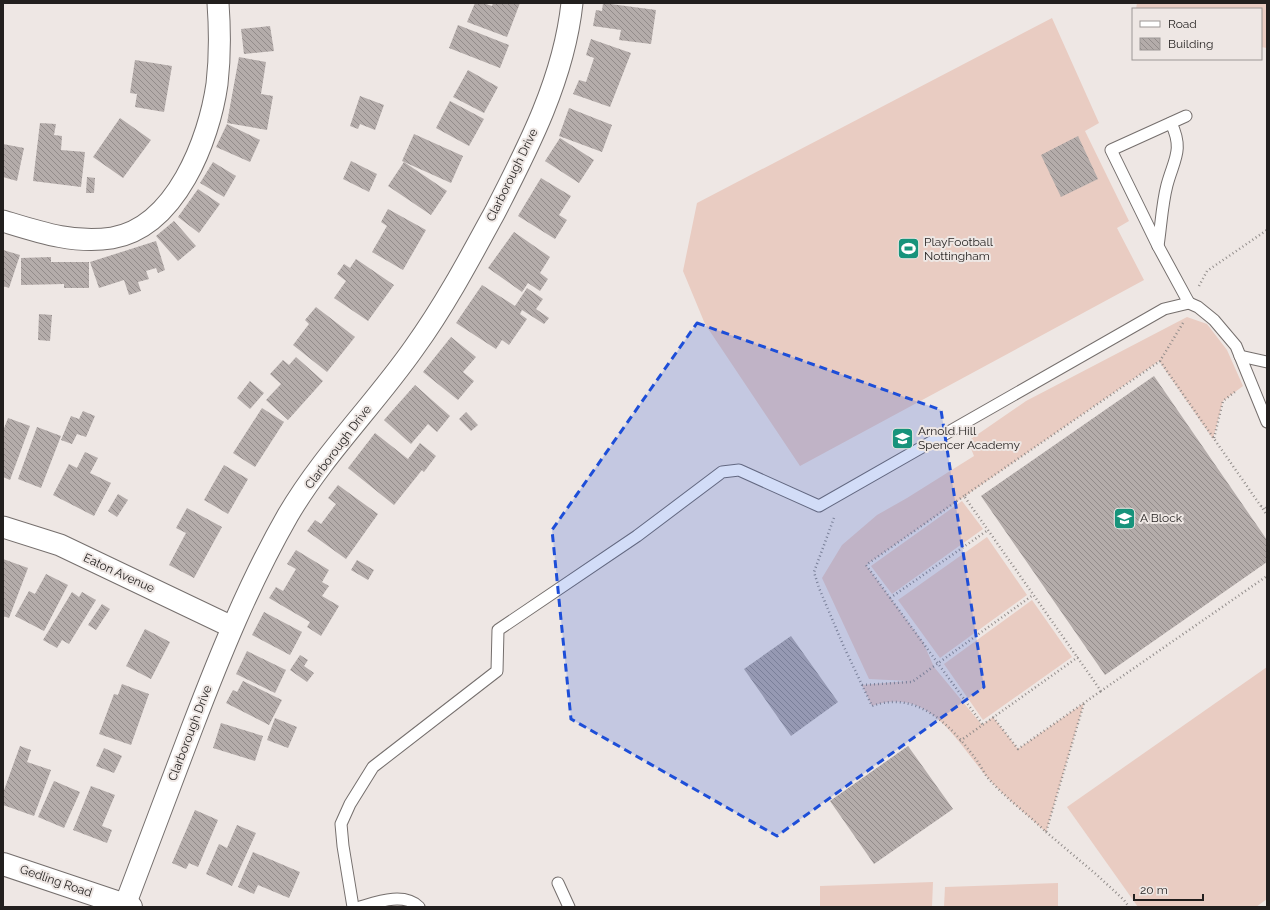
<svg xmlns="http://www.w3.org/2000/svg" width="1270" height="910" viewBox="0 0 1270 910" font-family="Raleway,sans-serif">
<defs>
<pattern id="building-back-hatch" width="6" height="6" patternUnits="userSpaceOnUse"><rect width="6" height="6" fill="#b4acaa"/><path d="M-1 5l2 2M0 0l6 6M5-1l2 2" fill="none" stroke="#928b8a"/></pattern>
</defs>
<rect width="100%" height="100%" fill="#eee7e4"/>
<g fill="#e9ccc2">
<path d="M1137,3h130v45l-6,-1v-38h-125z"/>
<path d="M1052,18l47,105 -14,8 44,90 -12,7 27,52 -344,186 -95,-142 -22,-53 14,-68z"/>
<path d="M1187,317l20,7 20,26 16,36 -20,15 -10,38 -54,-78 -293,204 57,77 11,25 48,58 11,-8 25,32 66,-46 -38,129c-19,-17 -40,-34 -58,-54 -32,-36 -58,-93 -116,-72l-10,-21 46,-4 -39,-2 -47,-101 20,-33 35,-30 30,-17 67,-42 -6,-15 58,-40z"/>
<path d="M962,501l21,28 -91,65 -21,-28z"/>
<path d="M987,537l40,58 -87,63 -42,-58z"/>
<path d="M1032,600l40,57 -89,63 -39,-56z"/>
<path d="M1267,667v232l-11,8h-118l-71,-100z"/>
<path d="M933,882l-1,25h-112v-21z"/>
<path d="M1058,883v24h-114l1,-20z"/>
</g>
<g fill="url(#building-back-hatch)">
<path d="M475,3h8l9,3 1,-3h27l-13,34 -40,-15z"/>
<path d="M603,3l53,7 -5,34 -32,-4 2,-10 -28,-4 3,-16 6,1z"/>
<path d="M458,25l51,20 -9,23 -51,-20z"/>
<path d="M270,26l4,25 -30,3 -3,-25z"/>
<path d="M591,39l40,14 -21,54 -37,-13 6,-14 7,2 8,-24 -8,-3z"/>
<path d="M239,57l27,5 -5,32 12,2 -6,34 -40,-7z"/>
<path d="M135,60l37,6 -8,46 -29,-5 2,-13 -7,-1z"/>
<path d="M468,70l30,17 -14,26 -31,-16z"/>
<path d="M360,96l24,9 -9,25 -15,-6 -2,5 -8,-3z"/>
<path d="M450,101l34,18 -15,27 -33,-18z"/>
<path d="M569,108l43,17 -10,27 -43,-16z"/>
<path d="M120,118l31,22 -28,38 -30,-21z"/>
<path d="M40,123l16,1 -2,11 8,1 -1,14 24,2 -4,35 -48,-6z"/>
<path d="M227,124l33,16 -10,22 -34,-15z"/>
<path d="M414,134l49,22 -12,27 -49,-22z"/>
<path d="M1078,136l20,43 -37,18 -20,-42z"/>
<path d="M560,138l34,22 -15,23 -34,-22z"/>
<path d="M3,144l21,4 -7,33 -14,-4z"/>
<path d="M351,161l26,13 -8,18 -26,-13z"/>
<path d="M213,162l23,14 -12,21 -24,-14z"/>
<path d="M404,162l43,29 -16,24 -43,-29z"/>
<path d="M87,177l8,1 -1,15h-8z"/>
<path d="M541,178l30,18 -12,19 8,5 -12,19 -37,-23z"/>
<path d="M198,189l22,15 -21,29 -21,-16z"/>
<path d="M388,209l38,21 -23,40 -31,-18 15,-26 -6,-4z"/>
<path d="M174,221l22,25 -18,15 -22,-25z"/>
<path d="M514,232l36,25 -10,16 8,6 -8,12 -12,-8 -6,9 -34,-24z"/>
<path d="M156,241l9,29 -7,3 -2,-5 -10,3 3,8 -11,3 3,9 -12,4 -5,-15 -25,8 -9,-26z"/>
<path d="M3,250l17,5 -11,33 -6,-2z"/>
<path d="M51,257v5h38v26h-25v-4l-43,1v-27z"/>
<path d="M356,259l38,26 -26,36 -34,-23 12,-17 -9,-7 7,-10 6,4z"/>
<path d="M482,285l33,21 12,-18 16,11 -7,10 13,9 -5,6 -22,-14 -2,4 7,5 -18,26 -7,-5 -6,9 -40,-26z"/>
<path d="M316,307l39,30 -28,35 -34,-27 16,-21 -4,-4z"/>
<path d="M39,314l13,1 -2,26 -12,-1z"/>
<path d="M451,337l25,20 -13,15 11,9 -16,19 -35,-28z"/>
<path d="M296,357l27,24 -35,39 -22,-20 15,-16 -11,-10 13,-14 6,5z"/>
<path d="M1154,376l113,164v22l-162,113 -124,-179z"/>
<path d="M250,381l14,12 -14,16 -13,-11z"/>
<path d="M415,385l35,31 -13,16 -9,-8 -17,20 -27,-24z"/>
<path d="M262,408l22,14 -29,45 -22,-14z"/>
<path d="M83,411l12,5 -9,21 -9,-3 -5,10 -11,-4 10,-24 8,3z"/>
<path d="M466,412l12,13 -7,6 -12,-12z"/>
<path d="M8,418l22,8 -20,54 -7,-3v-46z"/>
<path d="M37,427l24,9 -20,52 -23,-9z"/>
<path d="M375,433l33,26 12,-16 16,13 -12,16 -2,-2 -28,35 -46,-37z"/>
<path d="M85,452l13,6 -8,15 21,10 -17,33 -41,-21 16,-31 8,4z"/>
<path d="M224,465l24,14 -20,35 -24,-14z"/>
<path d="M338,485l40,29 -32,45 -39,-28 8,-11 6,4 15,-20 -8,-6z"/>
<path d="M118,494l10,6 -11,17 -9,-6z"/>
<path d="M187,508l35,19 -28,51 -25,-13 17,-32 -10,-5z"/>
<path d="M296,550l33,20 -7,12 7,4 -7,10 17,10 -18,30 -14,-9 3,-5 -41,-24 7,-11 7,4 13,-22 -9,-5z"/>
<path d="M3,559l25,9 -19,50 -6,-2z"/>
<path d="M357,560l17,10 -6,10 -17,-10z"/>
<path d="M46,574l22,11 -24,46 -29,-15 14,-25 6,3z"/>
<path d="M72,592l7,5 3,-5 14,8 -27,44 -7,-4 -5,8 -14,-8z"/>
<path d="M102,604l8,5 -14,21 -8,-5z"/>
<path d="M264,612l38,20 -12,23 -38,-20z"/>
<path d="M145,629l25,13 -19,37 -25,-13z"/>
<path d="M791,636l47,66 -47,34 -47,-67z"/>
<path d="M247,651l39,19 -11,23 -39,-19z"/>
<path d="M300,655l8,5 -4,6 10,7 -7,9 -17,-12z"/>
<path d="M243,681l39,19 -13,25 -43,-22 7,-13 4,2z"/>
<path d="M122,684l27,10 -18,51 -32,-11 15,-40 4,1z"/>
<path d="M275,718l22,9 -9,21 -21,-8z"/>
<path d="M221,723l42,13 -8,25 -42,-13z"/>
<path d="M20,746l11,4 -4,12 24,8 -17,46 -31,-11v-12z"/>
<path d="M908,746l45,63 -79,55 -44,-63z"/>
<path d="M104,748l18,8 -8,17 -18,-7z"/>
<path d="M54,781l26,11 -16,36 -26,-11z"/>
<path d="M91,786l24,9 -13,31 10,4 -5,13 -34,-13z"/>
<path d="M195,810l23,10 -20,47 -9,-4 -3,6 -14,-6z"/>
<path d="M237,825l19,8 -24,53 -26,-12 13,-30 8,4z"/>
<path d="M253,852l47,20 -11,26 -31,-13 -4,9 -16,-7z"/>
</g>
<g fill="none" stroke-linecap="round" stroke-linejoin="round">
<defs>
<g id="service">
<path d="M1186,116l-75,34 47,96 31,57"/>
<path d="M1158,246c3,-20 4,-42 9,-61 7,-26 17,-35 4,-62"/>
<path d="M1240,356l27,6"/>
<path d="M558,883l11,24"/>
<path d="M353,907l-10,-61 -2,-22 9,-20 23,-37 124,-96 1,-41 139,-94 85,-64 17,-2 80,36 345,-197 25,-6 9,4 16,13 22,26 31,76"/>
<path d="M360,907c17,-5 44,-15 59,0"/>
</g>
<g id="minor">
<path d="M3,221c36,11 71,23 109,17 64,-11 97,-98 105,-154 3,-26 3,-54 1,-81"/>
<path d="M3,527l57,18 172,82"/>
<path d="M125,905c22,-59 45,-118 67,-177 28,-73 57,-145 96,-213 36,-61 86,-110 126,-167 31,-43 56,-90 81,-136 34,-66 69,-134 77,-209"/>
</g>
<path id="tertiary" d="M3,864l128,43"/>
</defs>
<use href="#service" stroke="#756f6d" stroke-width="13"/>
<use href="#minor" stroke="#756f6d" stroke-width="23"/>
<use href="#tertiary" stroke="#756f6d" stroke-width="24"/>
<g stroke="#918c8a" stroke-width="2.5" stroke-dasharray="1 3" stroke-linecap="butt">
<path d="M1199,286l8,-15 60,-41"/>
<path d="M1183,323l-23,38 -196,135 137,195 166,-115"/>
<path d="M1160,361l107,154"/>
<path d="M1214,438l9,-37 13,-10"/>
<path d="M964,496l-98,69 117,160"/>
<path d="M1261,506l6,3"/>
<path d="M834,518l-20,54 5,16 25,59 28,59c44,-16 78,18 103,52 5,6 8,14 13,20 17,20 40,36 58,54l38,-129"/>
<path d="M890,598l98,-68"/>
<path d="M862,685l50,-3 121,-87"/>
<path d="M993,717l25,32 83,-58"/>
<path d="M960,741l118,-84"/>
<path d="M1046,832l51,43 27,25 5,7"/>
</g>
<use href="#service" stroke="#fff" stroke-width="11"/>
<use href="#minor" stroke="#fff" stroke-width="21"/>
<use href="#tertiary" stroke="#fff" stroke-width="22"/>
</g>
<path fill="#1d4ed8" fill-opacity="0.2" stroke="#1d4ed8" stroke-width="3" stroke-dasharray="8 5" stroke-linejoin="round" d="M697,323l244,87 43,277 -207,149 -206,-117 -19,-189z"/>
<defs>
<symbol id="stadium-square" viewBox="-11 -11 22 22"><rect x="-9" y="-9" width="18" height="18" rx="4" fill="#17937b" stroke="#eee7e4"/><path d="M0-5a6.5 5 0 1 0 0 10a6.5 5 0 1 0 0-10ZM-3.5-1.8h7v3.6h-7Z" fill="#fff"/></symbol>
<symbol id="school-square" viewBox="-11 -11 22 22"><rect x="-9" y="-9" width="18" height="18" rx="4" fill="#17937b" stroke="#eee7e4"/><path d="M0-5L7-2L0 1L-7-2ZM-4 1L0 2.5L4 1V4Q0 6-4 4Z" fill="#fff"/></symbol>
</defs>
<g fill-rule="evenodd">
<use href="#stadium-square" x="896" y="236" width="25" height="25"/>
<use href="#school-square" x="890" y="426" width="25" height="25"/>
<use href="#school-square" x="1112" y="506" width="25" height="25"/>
</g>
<g text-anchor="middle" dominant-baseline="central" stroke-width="4" stroke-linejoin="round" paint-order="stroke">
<g font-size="12" fill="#221f1e" stroke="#eee7e4">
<text transform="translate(512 175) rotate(-64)">Clarborough Drive</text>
<text transform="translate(338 447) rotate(-53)">Clarborough Drive</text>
<text transform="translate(119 573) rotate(25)">Eaton Avenue</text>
<text transform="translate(190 733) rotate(-69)">Clarborough Drive</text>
<text transform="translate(56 881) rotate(19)">Gedling Road</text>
</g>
<g font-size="12" fill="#221f1e" stroke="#eee7e4" text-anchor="start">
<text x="924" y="242">PlayFootball<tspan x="924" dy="14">Nottingham</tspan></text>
<text x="918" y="431">Arnold Hill<tspan x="918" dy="14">Spencer Academy</tspan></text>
<text x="1140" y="518">A Block</text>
</g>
</g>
<rect width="1270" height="910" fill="none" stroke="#221f1e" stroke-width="8"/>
<rect x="1132" y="8" width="130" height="52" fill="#eee7e4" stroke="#9c9795"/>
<rect x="1140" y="21" width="20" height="6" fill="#ffffff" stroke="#9c9795"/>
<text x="1168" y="28" font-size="12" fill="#221f1e">Road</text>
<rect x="1140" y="38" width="20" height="12" fill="url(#building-back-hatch)" stroke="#9c9795"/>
<text x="1168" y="48" font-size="12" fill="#221f1e">Building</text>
<path d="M1134 894v6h69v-6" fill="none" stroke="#221f1e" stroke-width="2"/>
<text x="1140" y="894" font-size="12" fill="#221f1e" stroke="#eee7e4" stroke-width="3" paint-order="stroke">20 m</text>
</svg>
